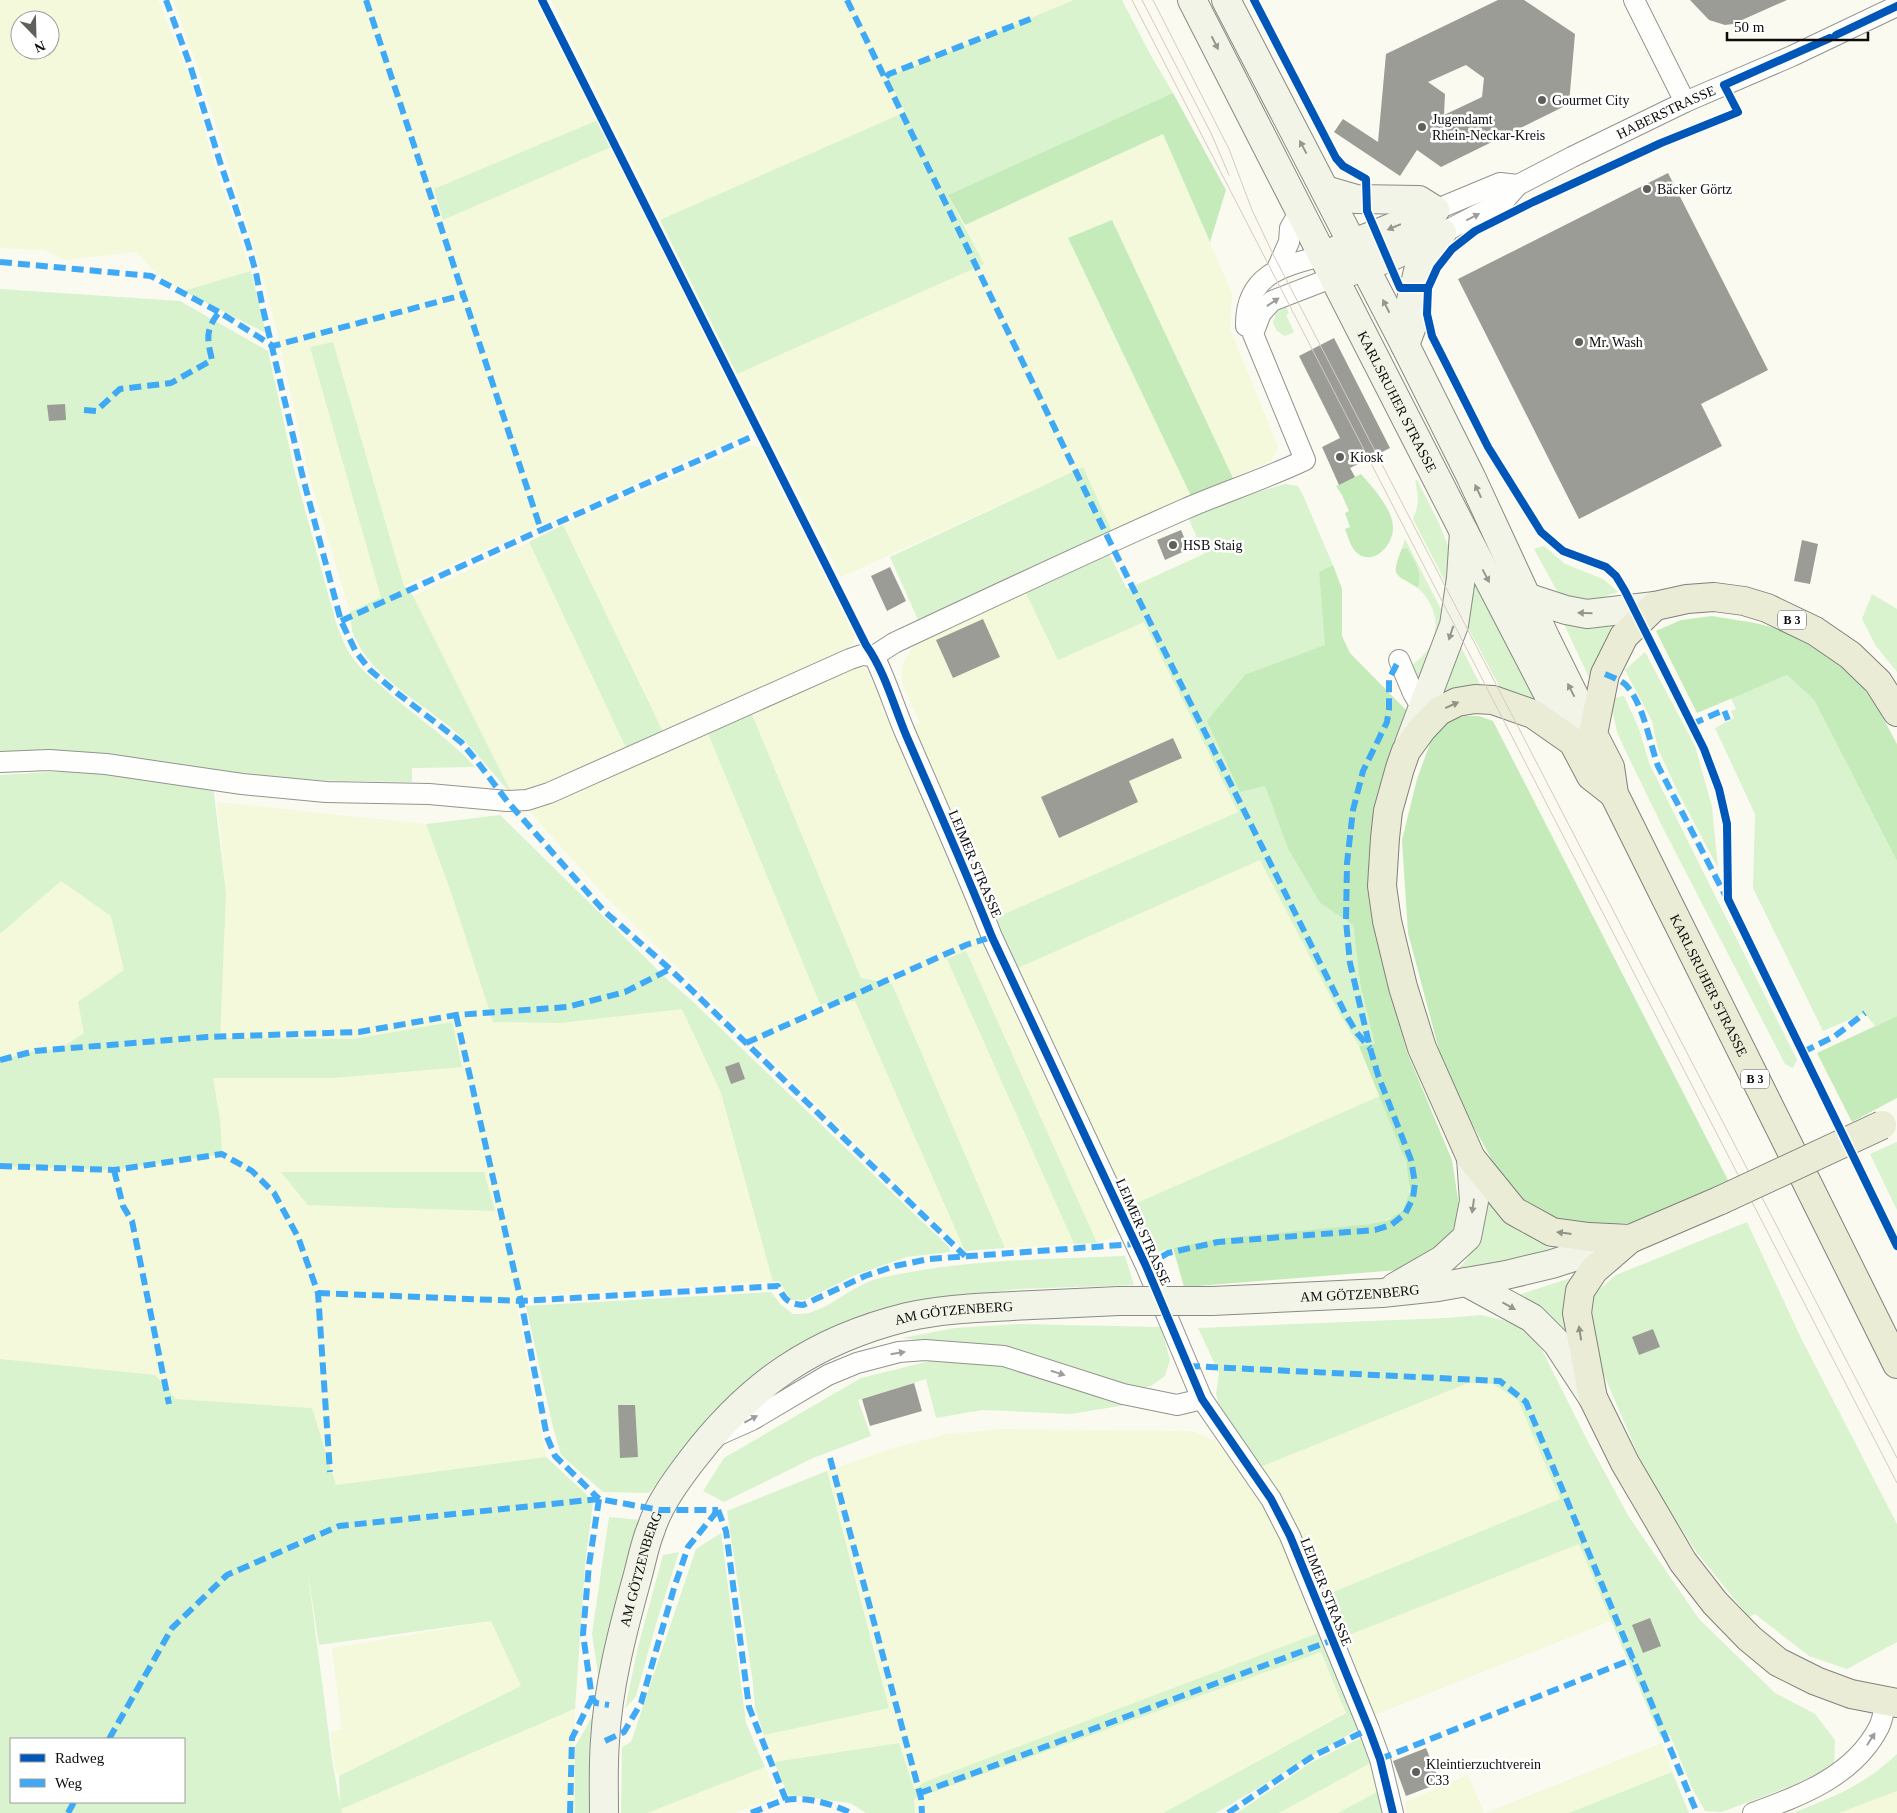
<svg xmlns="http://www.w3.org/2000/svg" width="1897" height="1813" viewBox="0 0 1897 1813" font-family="Georgia,serif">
<rect width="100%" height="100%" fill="#fafaf0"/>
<g fill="#f3f9da" fill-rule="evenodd">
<path d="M0,0h158l30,73 26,90 37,108 -68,20 -30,-21 -16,-18 -72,8 -21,-10 -44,-2zM20,20h30v30h-30z"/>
<path d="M173,0h365l60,120 -164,69 9,31 168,-73 139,281 -3,6 -343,152 -71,-244 -23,5 71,250 -31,15 -41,-137 -32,-143 -16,-61 -62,-200z"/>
<path d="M551,0h523l-185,77 16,35 -245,108z"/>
<path d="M1163,134l69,160 -2,35 48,118 -7,14 -38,17 -121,-258 -44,19 124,259 -79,35 -30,-66 -242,110 -104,-203 246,-110 -18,-39z"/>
<path d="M750,445l9,3 96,189 -5,13 -185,86 -102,-211z"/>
<path d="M529,542l99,210 -106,47 -9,-3 -100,-200z"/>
<path d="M1025,591l33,69 86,-38 94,190 -243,106 -82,-192 7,-3 -18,-40v-10l2,-12 11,-18z"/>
<path d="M860,665l9,7 8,10 244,552 -24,9 -131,-291 -18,7 126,285 -69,4 -113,-264 -31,-6 -110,-266z"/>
<path d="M707,731l113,272 35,-2 110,250 -359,-354 -78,-87z"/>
<path d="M217,802l209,22 25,68 42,130 67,1 122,-15 39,85 52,189 -258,15 31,160 -210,28 -24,-77 -136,-9 -22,-24 -154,-16v-425l61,-53 50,35 115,-23z"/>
<path d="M1261,860l78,153 20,33 21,50 -252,111 -110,-239z"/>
<path d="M1468,1383l25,1 25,16 42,99 -234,96 -21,-49 -45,-79z"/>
<path d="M1001,1429l192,2 22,10 20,20 30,46 59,124 -399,151 -11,8 -15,-47 -125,19 -10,-27 125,-27 -14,-58 -48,-179 63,-22 58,-15z"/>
<path d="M1579,1544l32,77 -236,94 -31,-78z"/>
<path d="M491,1621l30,65 -182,90 -5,-10 -3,-34 11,-3 -10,-81z"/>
<path d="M1321,1652l25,60 -183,101h-248l-1,-14z"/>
<path d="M575,1710v103h-233l-2,-4z"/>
<path d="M1662,1743l10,29 -103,41h-84z"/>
<path d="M1374,1761l7,29 -43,23h-59z"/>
<path d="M765,1767l13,29 -43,17h-88z"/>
<path d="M1468,1775l16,38h-77l-2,-11z"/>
<path d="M1897,1791v22h-58z"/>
</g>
<g fill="#d8f3cd" fill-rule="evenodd">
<path d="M1074,0h48l28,54 23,39 -225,102 36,69 -247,110 -77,-154 245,-108 -17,-35z"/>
<path d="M598,120l13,27 -168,73 -9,-31z"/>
<path d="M251,271l15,62 -83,-42z"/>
<path d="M0,289l180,12 88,50 27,122 41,150c5,12 9,24 16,34 8,12 20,21 30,30 31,28 66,50 93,80l-63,1v14l-123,-2 -289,-26z"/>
<path d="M1286,306l3,7 -3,2 8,17 -9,4 -8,-5 -4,-8 3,-10z"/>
<path d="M333,342l71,244 9,10 100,200c-17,-19 -33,-39 -50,-57 -34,-34 -87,-56 -108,-101 -4,-7 -4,-18 -5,-26l31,-15 -71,-250z"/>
<path d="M1083,467l30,66 -194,89 -29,-65z"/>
<path d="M1417,480l22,43 11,28v40l-37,-72c6,-13 6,-24 2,-38z"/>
<path d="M1285,484l13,2 4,7 31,72 -14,7 7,73 -80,29 19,112 23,63 32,54 33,22 7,58 16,62 -17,1 -20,-33 -79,-153 -242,108 -23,-50 243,-106 -94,-190 -86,38 -33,-69 83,-39 19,37 77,-35 -17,-39 61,-20z"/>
<path d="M563,525l102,211 -37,16 -99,-210z"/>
<path d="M1405,539l40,78 -26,66 -7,-17c4,-5 10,-8 14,-14 17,-20 10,-48 -8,-64 6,-13 -4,-29 -11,-40l-9,11 -3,9z"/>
<path d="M1544,546l21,18 38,15 15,13 -27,9 -27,-4 -7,-6 -23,-42z"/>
<path d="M1470,575l69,133 -34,-11 -42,-79z"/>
<path d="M1872,594l25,15v63l-21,-26 -14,-27z"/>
<path d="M1563,622l29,5 33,-5 -32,64z"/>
<path d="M1458,641l27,53 -48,8z"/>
<path d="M1645,652l50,94 17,61 6,61 -39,-74 -21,-45 -6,-28 -27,-51z"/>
<path d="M1787,675l27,25 83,161v155l-22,10 -10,-13 -42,18 -70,-143 2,-74 -40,-86 19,-10 -3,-7 5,-2 -5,-11z"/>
<path d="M1624,696l15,33 10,34 148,297 -4,8 -8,-4 -121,-234 -37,-76 -10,-22 -5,-23 2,-11z"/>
<path d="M751,712l110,266 31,6 113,264 -40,3 -110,-250 -35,3 -113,-273z"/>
<path d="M68,771l145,14 13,108 -6,145 134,1 98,-17 10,45 -129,11h-120l7,42 2,34 -108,16 -114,-4v-106l35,-9 25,-2 24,-16 -6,-31 46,-32 -13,-54 -50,-35 -61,53v-159z"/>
<path d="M500,815l169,166 20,17 260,249 1,5 -43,5 -52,18 -50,25h-14l-12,-19 -6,1 -52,-189 -39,-84 -122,14 -67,-1 -42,-130 -25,-68z"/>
<path d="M966,951l131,292 -23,1 -127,-285z"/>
<path d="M1380,1096c10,25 44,92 22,114 -8,9 -21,11 -32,14l-148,14 -66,14 -9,-2 -19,-43z"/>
<path d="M1897,1142v68l-27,-56z"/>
<path d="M281,1172h203l11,39 -187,-6z"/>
<path d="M1487,1195l20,27 29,19 22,11 -107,25c27,-29 36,-41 36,-82z"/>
<path d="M1747,1222l54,116 96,186v118l-50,27 -38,-13 -54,-42 -6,3 -52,-64 -51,-80 -45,-105 -10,-47 3,-27 22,-19z"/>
<path d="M1125,1256l9,29 -116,4 -114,14 -45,13 -47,21 -38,23 -62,52 -63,81 -46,-1 -42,-37 -9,-32 -26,-117 245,-14 10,13 12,9c6,0 13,0 19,-2 24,-8 43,-28 68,-34 80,-18 163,-19 245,-22z"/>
<path d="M1580,1275l-5,76 -60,-55z"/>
<path d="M1481,1315l38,9 22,24 46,92 42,77 70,102 76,74 40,21 20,26 -1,25 -43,21 -69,26 -17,-1 -12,-21 -23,-55 -10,2 -81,-193 -235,93 -18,-42 234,-96 -42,-99 -25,-16 -25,-1 -208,84 -40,-59 -4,-14 3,-21 -21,-45 249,-10z"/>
<path d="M1018,1324l143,3 9,33 -5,16 -14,10 -21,5 -125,-41 -103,-12 53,-10z"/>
<path d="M0,1359l155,16 21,24 136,9 24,77 210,-28 39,36 8,10 -8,61 -10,145 -234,100 1,4h-342zM307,1568l12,77 172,-24 30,65 -182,90 1,28 -7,-38zM11,1739h173v63h-173z"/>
<path d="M934,1360l63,5 42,10 86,30 -54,9 -89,-4 -46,8 -10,-39 -68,21 13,36 -58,22 -89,44 -21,-11 21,-33 137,-80z"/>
<path d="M827,1471l62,237 -125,27 -9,-27 -2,-25 -26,-172z"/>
<path d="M609,1517l32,3 -41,168 -8,-54z"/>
<path d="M721,1533l25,190 19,44 -118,46h-26l1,-66 9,-5 65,-193z"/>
<path d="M679,1552l-23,72 -20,72 -11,13 13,-62 25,-92z"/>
<path d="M1324,1631l39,95 -147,87h-53l183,-100 -25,-61 -407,147 1,14h-49l-16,-10 -62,-8 -14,-33 125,-19 15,46 11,-7z"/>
<path d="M592,1717l1,96h-18v-66z"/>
<path d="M1365,1736l9,25 -95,52h-42l75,-51z"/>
<path d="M1897,1754v37l-58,22h-46c40,-16 72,-28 104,-59z"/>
<path d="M1672,1772l17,41h-120z"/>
<path d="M1381,1790l6,23h-49z"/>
</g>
<g fill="#c5ebba">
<path d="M1173,93l53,97 -16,52 -47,-108 -198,91 -17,-30z"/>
<path d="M1112,220l121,258 -41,20 -124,-260z"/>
<path d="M1361,474c11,13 32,35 32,53 1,17 -19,40 -36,26 -6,-5 -9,-16 -12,-24l5,-2 -5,-14 4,-2 -7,-16 -6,-9z"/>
<path d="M1407,548c7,11 17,27 11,40 -23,-15 -28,-10 -16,-39z"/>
<path d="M1333,565l9,24v47l8,17 56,57 -2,16 -23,59 -10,80 5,52 10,62 21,73 45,108 8,52 -9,23 -22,20 -31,15 -214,17 -11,-39 49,-10 148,-14 18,-4 15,-10 7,-19 -4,-29 -47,-116 16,-2 -15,-61 -7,-58 -33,-22 -32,-54 -23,-63 -25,6 -33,-71 39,-47 79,-29 -6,-73z"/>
<path d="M1712,616l43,7 36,9 56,34 29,39 21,39v117l-83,-161 -27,-25 -90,38 -41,-82 25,-11z"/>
<path d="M1461,716h18l14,5 237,463 -49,21 -51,18 -45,3 -25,-2 -41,-24 -18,-24 -34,-61 -28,-65 -31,-117 -6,-93 15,-61 15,-41 13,-15z"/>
<path d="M1897,1016v82l-45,24 -35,-69z"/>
</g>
<g fill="#9c9c96" fill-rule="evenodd">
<path d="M1498,0h26l51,34 -6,70 -128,63 -24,-17 -17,26 -66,-44 9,-13 35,23 8,-88zM1466,65l18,13 -2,19 -38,18 1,-21 -17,-12z"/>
<path d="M1690,0h97l-54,24 -8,1 -16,-5z"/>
<path d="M1668,173l100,197 -67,34 21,42 -143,73 -121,-240z"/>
<path d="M1334,338l56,110 -40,20 5,9 -16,8 -17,-38 18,-9 -41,-82z"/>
<path d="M65,404l1,16 -17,1 -2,-16z"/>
<path d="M1181,530l8,19 -24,11 -8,-20z"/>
<path d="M1802,540l16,4 -8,40 -16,-3z"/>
<path d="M890,567l16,34 -19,10 -16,-35z"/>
<path d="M983,619l17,38 -47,21 -17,-38z"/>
<path d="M1173,738l9,20 -53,23 9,21 -79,36 -18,-41z"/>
<path d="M739,1062l6,17 -14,5 -6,-17z"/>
<path d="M1653,1329l7,18 -21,8 -7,-18z"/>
<path d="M914,1383l8,28 -52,15 -8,-27z"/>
<path d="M618,1405h17l3,52 -18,1z"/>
<path d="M1650,1618l11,28 -18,7 -11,-28z"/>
<path d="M1426,1748l14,35 -34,13 -13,-35z"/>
</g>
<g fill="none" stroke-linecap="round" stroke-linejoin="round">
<defs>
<g id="street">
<path d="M1634,0l51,102"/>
<path d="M1435,210l65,-27 18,2"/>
<path id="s1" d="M1442,233l62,-32 14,-16 54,-28 113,-55 107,-46 105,-50"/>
<path d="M1276,271l13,-29 1,-14 10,-17"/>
<path d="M1246,326c-1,-50 36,-61 77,-70"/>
<path d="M874,656c13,26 21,54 33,81 29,67 59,133 85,200l154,329 56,133 69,100 19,37 79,193 11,30 13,54"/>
<path d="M1399,660l14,33 9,15"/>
<path d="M0,762l49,-2 57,4 136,20 84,8 103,2 78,7 20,-1 22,-7 301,-134 12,-4 12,1 20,-13c96,-45 193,-91 291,-134 39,-17 80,-30 120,-49l-52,-126 8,-21 11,-12 62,-24"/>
<path d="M716,1436l36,-16 76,-45 29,-12 42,-11 26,-2 79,6 119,38 54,11 25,-6"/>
<path d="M1753,1813c49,-18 101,-37 126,-86 4,-8 5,-18 7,-27"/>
</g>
<g id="secondary">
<path id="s2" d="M1192,0l272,532 109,210"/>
<path d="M1226,0l179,345 66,132 75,162 47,95"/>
<path d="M1325,190l31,9 63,1 16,10"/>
<path d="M1337,250l98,-40"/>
<path d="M1349,272l39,-14 53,-25"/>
<path d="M1405,345l7,-19 -1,-26 7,-29 8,-17 16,-21"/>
<path d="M1526,597l40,13 21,4 68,-8"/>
<path d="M1409,744l45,-119 7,-47 3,-46"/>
<path d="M1466,1282l66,36 25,25 36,55"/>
<path d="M1395,1287l47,-27 25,-23 7,-36 -3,-43"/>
<path id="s3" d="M1212,1301l170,-8 56,-6 68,-12 46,-11 77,-25"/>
<path id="s4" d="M604,1813c0,-24 -1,-48 1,-72 3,-54 17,-108 31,-159 5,-17 8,-36 15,-53 8,-25 25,-48 41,-69 58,-76 122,-120 215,-143 35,-8 70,-9 105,-11 36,-2 71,-3 107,-5"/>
</g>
<g id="primary">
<path id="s5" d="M1897,712l-19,-30 -28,-27 -35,-24 -48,-23 -23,-7 -30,-4 -27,2 -32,7 -31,30 -19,38 -12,60 17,33 4,27 283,570"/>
<path d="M1614,794l-23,-18 -18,-34 -40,-28 -40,-14 -18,-1 -18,3 -18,9 -17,18 -16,22 -6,17 -12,43 -3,27 -3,48 5,35 16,66 19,61 49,110 43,53 38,21 37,5 41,2"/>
<path d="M1721,1200l-91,39 -36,31 -14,21 -3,22 16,85 32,65 58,99 32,41 34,35 29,24 38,19 35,13 46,9"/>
</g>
</defs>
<use href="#street" stroke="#93938f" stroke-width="22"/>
<use href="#secondary" stroke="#8a8a85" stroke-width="30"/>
<use href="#primary" stroke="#80807c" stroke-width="30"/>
<use href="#street" stroke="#fefefd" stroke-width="20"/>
<use href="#secondary" stroke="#f2f4e8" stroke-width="28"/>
<use href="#primary" stroke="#ebecd6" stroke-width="28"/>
<g stroke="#d8c9c1" stroke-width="1">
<path d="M1132,0l765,1483"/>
<path d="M1142,0l69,133 18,42"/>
<path d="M1153,0l76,149 23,61 21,44 624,1204"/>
</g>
<defs>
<path id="secondary-bridge" d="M1119,1301h93"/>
<path id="primary-bridge" d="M1721,1200l161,-75"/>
</defs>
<use href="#secondary-bridge" stroke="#8a8a85" stroke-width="30" stroke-linecap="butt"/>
<use href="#primary-bridge" stroke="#80807c" stroke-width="30" stroke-linecap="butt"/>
<use href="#secondary-bridge" stroke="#f2f4e8" stroke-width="28"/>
<use href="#primary-bridge" stroke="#ebecd6" stroke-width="28"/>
<g stroke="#3fa9f5" stroke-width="6" stroke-dasharray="12 6" stroke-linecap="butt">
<path d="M166,0l24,65 30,97 28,82 8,29 7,36 40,169 38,143 15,31 14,18 27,23 64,49 15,18 31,41 97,110 66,58 295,287"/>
<path d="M366,0l175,530 217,-96"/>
<path d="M847,0l263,542 236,473 11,18 13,15"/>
<path d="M886,77l3,-3 144,-56"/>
<path d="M0,262l151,14 68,36 54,34 190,-51"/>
<path d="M84,410l12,1 24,-22 51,-6 41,-23c-5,-22 -7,-29 7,-48"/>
<path d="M341,621l200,-91"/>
<path d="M1605,674c7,3 16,6 21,11 18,20 23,56 32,81l67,129"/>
<path d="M1692,724l32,-14 4,10"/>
<path d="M456,1015l65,286 26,136 8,19 44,43"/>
<path d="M746,1043l220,-98 26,-8"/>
<path d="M1803,1052l32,-16 30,-23"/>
<path d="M0,1060l35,-9 172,-14 152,-5 97,-17 111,-8 58,-15 45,-23"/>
<path d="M0,1166l114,4 108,-16 30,17 22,22 24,44 20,56 12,179"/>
<path d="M114,1170l9,36 9,15 37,183"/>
<path d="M1146,1266l22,-13 50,-11 157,-12 16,-5 14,-11 8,-16 2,-15 -4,-23 -33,-85 -8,-27 -20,-85 -4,-42 1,-58 6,-53 10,-39 24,-49 2,-13v-30l10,-19"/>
<path d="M318,1293l203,8 257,-15c6,13 10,18 25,19l62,-29 30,-10 34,-7 206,-15"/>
<path d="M1188,1366l312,15 26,21 171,411"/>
<path d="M830,1458l91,340 1,15"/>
<path d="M599,1499l-10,66 -6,69 9,64 4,5 13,2"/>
<path d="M718,1510l8,21 23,176 37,93"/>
<path d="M109,1739l63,-111 55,-53 112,-49 260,-27 61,11h58"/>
<path d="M605,1741l19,-9 17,-29 33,-115 14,-41 30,-37"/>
<path d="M1380,1759l253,-100"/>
<path d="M920,1793l413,-153"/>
<path d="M68,1813l6,-11"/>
<path d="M570,1813l2,-75 20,-40"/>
<path d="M751,1813c11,-4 22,-10 34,-13 20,-4 48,4 66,13"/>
<path d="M1228,1813l85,-57 56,-27"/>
</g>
<defs>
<g id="cycleway">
<path d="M542,0l324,645c19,27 27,59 40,90 29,67 59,134 86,202l154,329 56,133 69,100 19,37 79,193 11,30 13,54"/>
<path d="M1254,0l82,158 7,8 23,13 1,32 33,77h28"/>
<path d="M1836,35l61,-29"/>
<path d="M1830,38l-106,47 14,27 -77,31 -128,59 -58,29 -23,18 -15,19 -9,20 -1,26 5,22 56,111 53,85 22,19 43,16 10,9 9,15 79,158 15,40 8,35 1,75 169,347"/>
</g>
</defs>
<use href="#cycleway" stroke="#fff" stroke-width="11"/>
<use href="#cycleway" stroke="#0057b8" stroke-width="8"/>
</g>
<defs><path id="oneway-solid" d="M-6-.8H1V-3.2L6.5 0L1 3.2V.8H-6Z" transform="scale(1.25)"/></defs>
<g fill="#969790">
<use href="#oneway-solid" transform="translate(1215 43) rotate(63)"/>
<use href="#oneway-solid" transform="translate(1303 147) rotate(-118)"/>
<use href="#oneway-solid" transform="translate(1394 227) rotate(157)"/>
<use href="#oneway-solid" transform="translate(1386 306) rotate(-117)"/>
<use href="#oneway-solid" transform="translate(1478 491) rotate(-115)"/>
<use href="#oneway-solid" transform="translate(1486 576) rotate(62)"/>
<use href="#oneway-solid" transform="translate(1585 613) rotate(-178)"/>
<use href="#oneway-solid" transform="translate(1451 633) rotate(108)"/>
<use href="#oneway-solid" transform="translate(1571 690) rotate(-117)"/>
<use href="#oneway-solid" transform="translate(1473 1206) rotate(98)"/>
<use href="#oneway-solid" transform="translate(1509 1306) rotate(29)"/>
</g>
<g fill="#9d9d9d">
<use href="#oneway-solid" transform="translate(1473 217) rotate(-27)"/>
<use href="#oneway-solid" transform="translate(1273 302) rotate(-34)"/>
<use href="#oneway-solid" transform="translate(898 1353) rotate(-9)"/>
<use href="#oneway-solid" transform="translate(1058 1373) rotate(18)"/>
<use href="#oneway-solid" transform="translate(751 1419) rotate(-28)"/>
<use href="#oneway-solid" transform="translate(1871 1739) rotate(-57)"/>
</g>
<g fill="#929285">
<use href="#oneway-solid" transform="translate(1452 705) rotate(-24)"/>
<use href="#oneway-solid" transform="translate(1564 1233) rotate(-173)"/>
<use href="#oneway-solid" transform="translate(1580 1333) rotate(-99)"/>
</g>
<g fill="#5f5f5c" stroke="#fff" stroke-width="2">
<circle cx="1542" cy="100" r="5"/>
<circle cx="1422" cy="127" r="5"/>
<circle cx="1647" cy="189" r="5"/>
<circle cx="1579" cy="342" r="5"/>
<circle cx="1340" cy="457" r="5"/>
<circle cx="1173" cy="545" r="5"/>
<circle cx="1416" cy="1772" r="5"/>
</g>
<g text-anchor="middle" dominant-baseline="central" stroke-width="5" stroke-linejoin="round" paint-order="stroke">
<g fill="#fff" stroke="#555" stroke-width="1">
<rect x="1778" y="610.5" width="28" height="19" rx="4"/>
<rect x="1741" y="1069.5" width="28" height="19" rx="4"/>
</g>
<g font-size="12" font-weight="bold" fill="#0c0c0c">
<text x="1792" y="620">B 3</text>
<text x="1755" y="1079">B 3</text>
</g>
<g font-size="14" fill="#0c0c0c" stroke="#fff" text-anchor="start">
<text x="1552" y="100">Gourmet City</text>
<text x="1432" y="119">Jugendamt<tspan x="1432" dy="16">Rhein-Neckar-Kreis</tspan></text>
<text x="1657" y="189">Bäcker Görtz</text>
<text x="1589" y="342">Mr. Wash</text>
<text x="1350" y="457">Kiosk</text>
<text x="1183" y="545">HSB Staig</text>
<text x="1426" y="1764">Kleintierzuchtverein<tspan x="1426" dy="16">C33</tspan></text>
</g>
<g font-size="14" fill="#0c0c0c" stroke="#fff">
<text stroke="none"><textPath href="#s1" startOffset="256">HABERSTRASSE</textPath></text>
<text stroke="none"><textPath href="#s2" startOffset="451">KARLSRUHER STRASSE</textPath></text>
<text transform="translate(975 864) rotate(67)">LEIMER STRASSE</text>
<text stroke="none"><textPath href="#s5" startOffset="709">KARLSRUHER STRASSE</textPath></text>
<text transform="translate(1143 1232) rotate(66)">LEIMER STRASSE</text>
<text stroke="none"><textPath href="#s3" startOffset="148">AM GÖTZENBERG</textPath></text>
<text stroke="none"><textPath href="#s4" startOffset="681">AM GÖTZENBERG</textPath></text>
<text stroke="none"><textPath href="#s4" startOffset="248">AM GÖTZENBERG</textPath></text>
<text transform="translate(1326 1592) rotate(68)">LEIMER STRASSE</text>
</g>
</g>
<rect x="10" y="1738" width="175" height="65" fill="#ffffff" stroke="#9e9e9e"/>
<rect x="20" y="1754" width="25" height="8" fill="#0057b8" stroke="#9e9e9e"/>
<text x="55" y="1763" font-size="15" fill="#0c0c0c">Radweg</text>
<rect x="20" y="1779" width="25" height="8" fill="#3fa9f5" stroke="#9e9e9e"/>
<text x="55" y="1788" font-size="15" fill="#0c0c0c">Weg</text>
<g transform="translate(35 35) rotate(157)"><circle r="24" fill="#ffffff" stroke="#9e9e9e"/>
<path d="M0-4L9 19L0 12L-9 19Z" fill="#5f5f5c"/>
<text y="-8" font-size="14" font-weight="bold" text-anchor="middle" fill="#0c0c0c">N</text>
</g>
<path d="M1727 32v8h141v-8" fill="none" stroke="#0c0c0c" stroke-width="2.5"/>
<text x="1734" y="32" font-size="15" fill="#0c0c0c" stroke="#ffffff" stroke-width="4" paint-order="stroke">50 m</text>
</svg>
